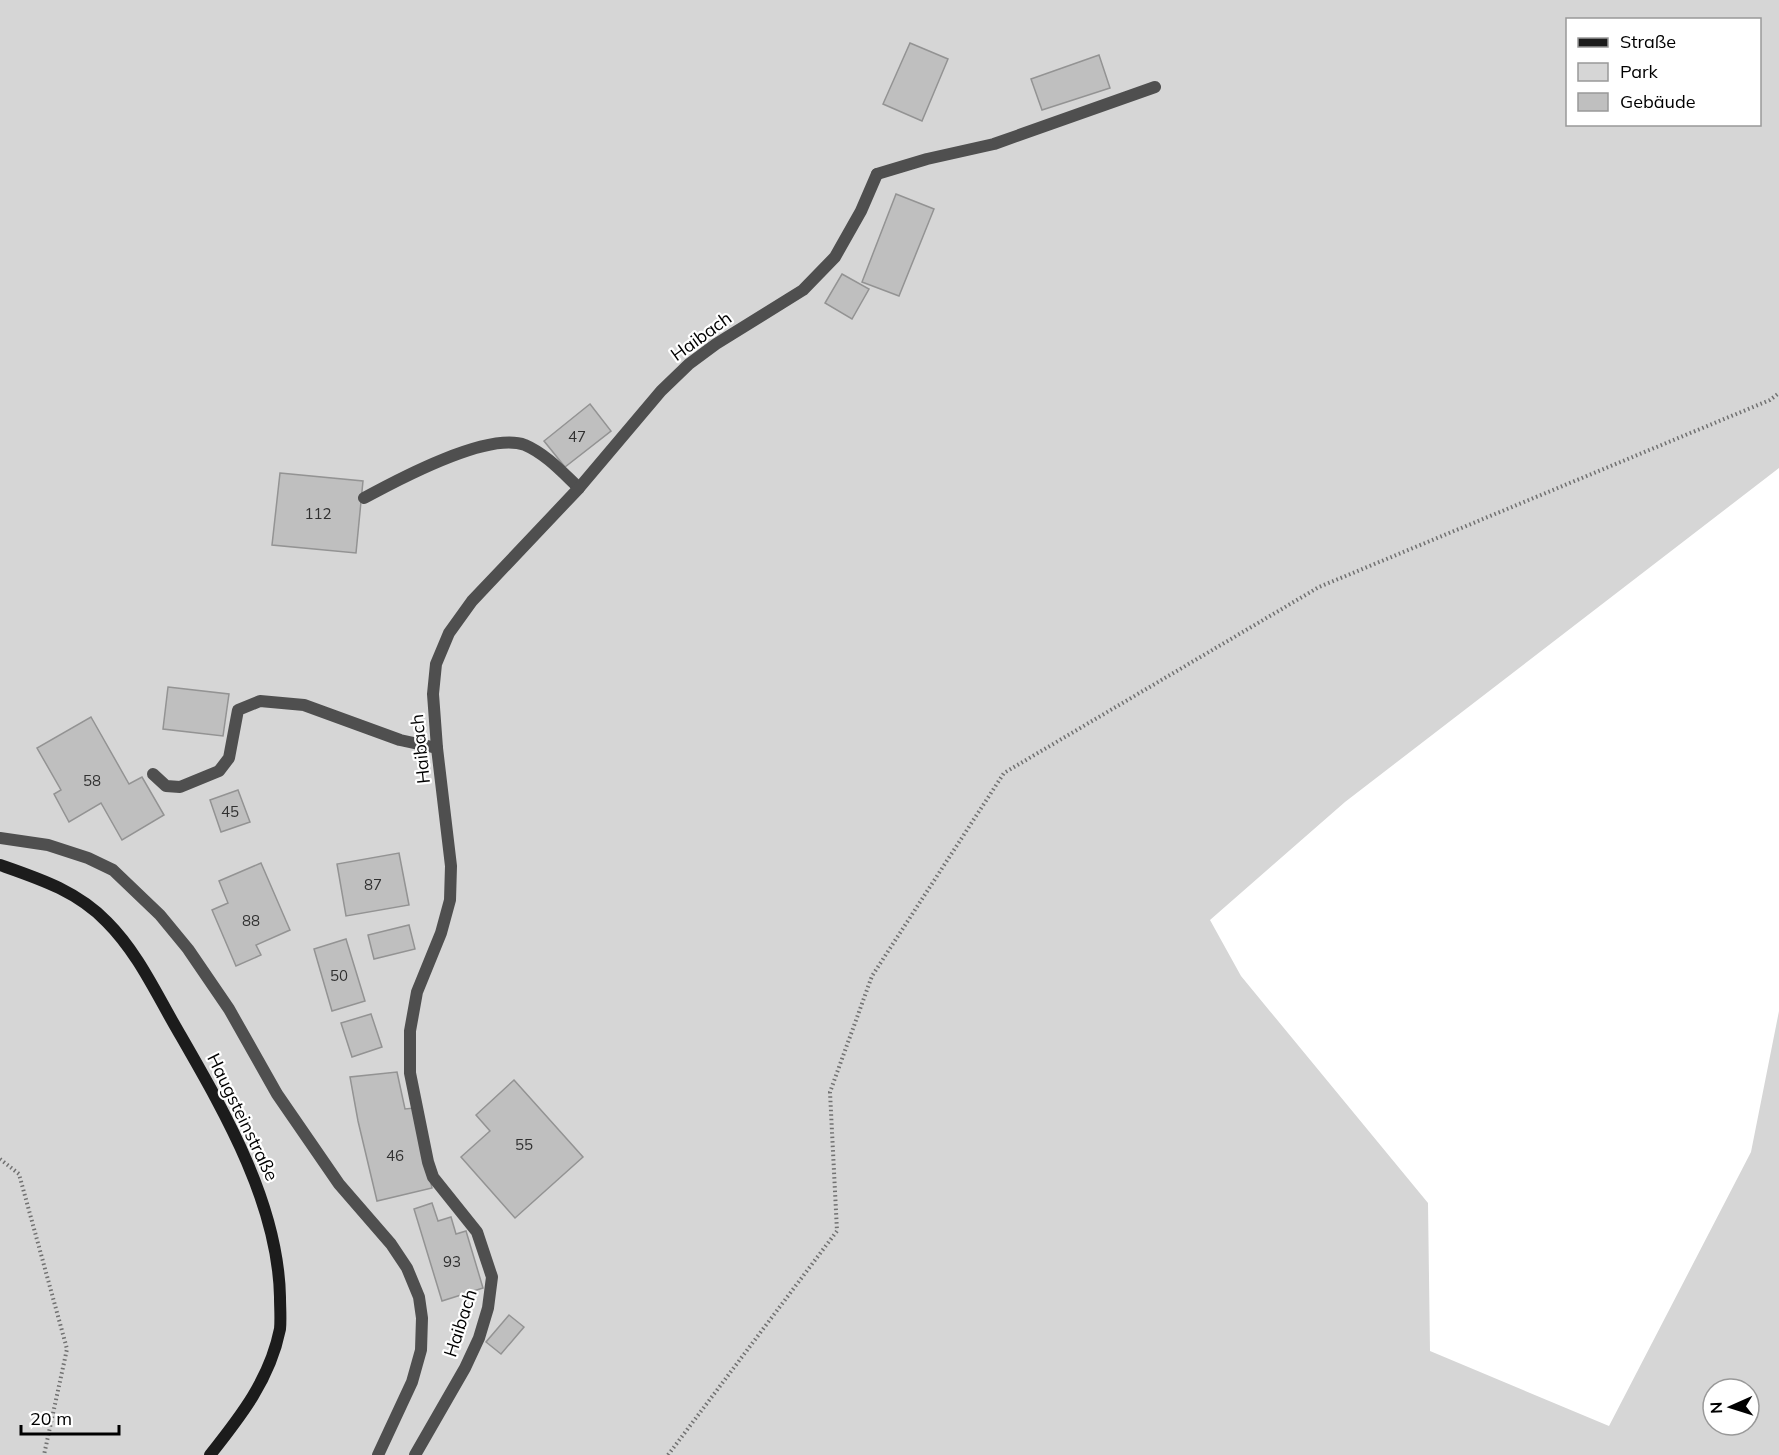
<svg xmlns="http://www.w3.org/2000/svg" width="1779" height="1455" viewBox="0 0 1779 1455" font-family="Mulish,sans-serif">
<rect width="100%" height="100%" fill="#fff"/>
<path fill="#d6d6d6" fill-rule="evenodd" d="M0,0h1779v468l-434,334 -135,118 31,56 187,227 2,148 179,75 142,-274 28,-141v444h-1779zM1568,20h192v104h-192zM1713,1389h36v36h-36z"/>
<g fill="#bfbfbf" stroke="#939393" stroke-width="1.5">
<path d="M910,43l38,16 -26,62 -39,-17z"/>
<path d="M1099,55l11,33 -68,22 -11,-31z"/>
<path d="M896,194l38,15 -35,87 -37,-14z"/>
<path d="M842,274l27,15 -17,30 -27,-16z"/>
<path d="M590,404l21,27 -46,36 -21,-26z"/>
<path d="M280,473l83,8 -7,72 -84,-8z"/>
<path d="M168,687l61,7 -6,42 -60,-7z"/>
<path d="M91,717l38,67 13,-7 22,38 -42,25 -21,-37 -32,19 -15,-28 7,-4 -24,-42z"/>
<path d="M238,790l12,32 -29,10 -11,-32z"/>
<path d="M399,853l10,52 -63,11 -9,-52z"/>
<path d="M261,863l29,67 -34,15 5,10 -25,11 -24,-56 16,-7 -9,-22z"/>
<path d="M409,925l6,24 -41,10 -6,-24z"/>
<path d="M346,939l19,62 -33,10 -18,-62z"/>
<path d="M371,1014l11,33 -30,10 -11,-34z"/>
<path d="M397,1072l8,37 9,-1 18,80 -55,13 -19,-80 -8,-44z"/>
<path d="M514,1080l69,77 -68,61 -54,-61 29,-26 -14,-16z"/>
<path d="M432,1203l6,18 13,-4 5,17 10,-3 17,57 -41,13 -28,-92z"/>
<path d="M509,1315l15,12 -23,27 -15,-12z"/>
</g>
<g fill="none" stroke-linecap="round" stroke-linejoin="round">
<g stroke="#717171" stroke-width="4" stroke-dasharray="1.5 3" stroke-linecap="butt">
<path d="M0,1159l19,15 48,175 -23,106"/>
<path d="M668,1455l169,-224 -7,-139 42,-116 132,-203 315,-186 451,-187 9,-7"/>
</g>
<g stroke="#4f4f4f" stroke-width="12">
<path d="M877,174l50,-15 67,-15 161,-57"/>
<path d="M364,498c33,-18 124,-67 161,-53 21,9 38,28 54,43"/>
<path d="M153,774l13,12 14,1 39,-16 10,-13 9,-48 22,-9 44,4 96,35 37,8"/>
</g>
<g stroke="#4f4f4f" stroke-width="12">
<path d="M0,838l48,7 40,13 25,12 47,45 28,34 41,60 48,85 62,90 52,60 16,24 12,29 3,21 -1,32 -9,32 -34,73"/>
<path d="M415,1455l50,-87 14,-30 9,-30 4,-31 -15,-45 -44,-55 -5,-15 -18,-89v-42l7,-39 24,-59 9,-33 1,-34 -14,-118 -4,-54 3,-30 13,-31 23,-32 107,-113 82,-97 28,-27 27,-20 87,-54 32,-33 26,-46 16,-37"/>
</g>
<path stroke="#1c1c1c" stroke-width="12" d="M0,865c40,14 77,26 107,57 29,29 47,67 67,102 47,82 104,176 106,273 0,10 1,22 0,32 -10,50 -39,87 -70,126"/>
</g>
<g text-anchor="middle" dominant-baseline="central" stroke-width="4.5" stroke-linejoin="round" paint-order="stroke">
<g font-size="15" fill="#303030">
<text x="577" y="436">47</text>
<text x="318" y="513">112</text>
<text x="92" y="780">58</text>
<text x="230" y="811">45</text>
<text x="373" y="884">87</text>
<text x="251" y="920">88</text>
<text x="339" y="975">50</text>
<text x="524" y="1144">55</text>
<text x="395" y="1155">46</text>
<text x="452" y="1261">93</text>
</g>
<g font-size="18" fill="#000" stroke="#fff">
<text transform="translate(701 336) rotate(-36)">Haibach</text>
<text transform="translate(420 749) rotate(-96)">Haibach</text>
<text transform="translate(243 1117) rotate(64)">Haugsteinstraße</text>
<text transform="translate(460 1323) rotate(-72)">Haibach</text>
</g>
</g>
<rect x="1566" y="18" width="195" height="108" fill="#ffffff" stroke="#999999" stroke-width="1.5"/>
<rect x="1578" y="38" width="30" height="9" fill="#1c1c1c" stroke="#999999" stroke-width="1.5"/>
<text x="1620" y="48" font-size="18" fill="#000000">Straße</text>
<rect x="1578" y="63" width="30" height="18" fill="#d6d6d6" stroke="#999999" stroke-width="1.5"/>
<text x="1620" y="78" font-size="18" fill="#000000">Park</text>
<rect x="1578" y="93" width="30" height="18" fill="#bfbfbf" stroke="#999999" stroke-width="1.5"/>
<text x="1620" y="108" font-size="18" fill="#000000">Gebäude</text>
<g transform="translate(1731 1407) rotate(267)"><circle r="28" fill="#ffffff" stroke="#999999" stroke-width="1.5"/>
<path d="M0-4.5L10 22L0 15L-10 22Z" fill="#000000"/>
<text y="-9" font-size="16" font-weight="bold" text-anchor="middle" fill="#000000">N</text>
</g>
<path d="M21 1425v9h98v-9" fill="none" stroke="#000000" stroke-width="3"/>
<text x="30" y="1425" font-size="18" fill="#000000" stroke="#ffffff" stroke-width="4.5" paint-order="stroke">20 m</text>
</svg>
